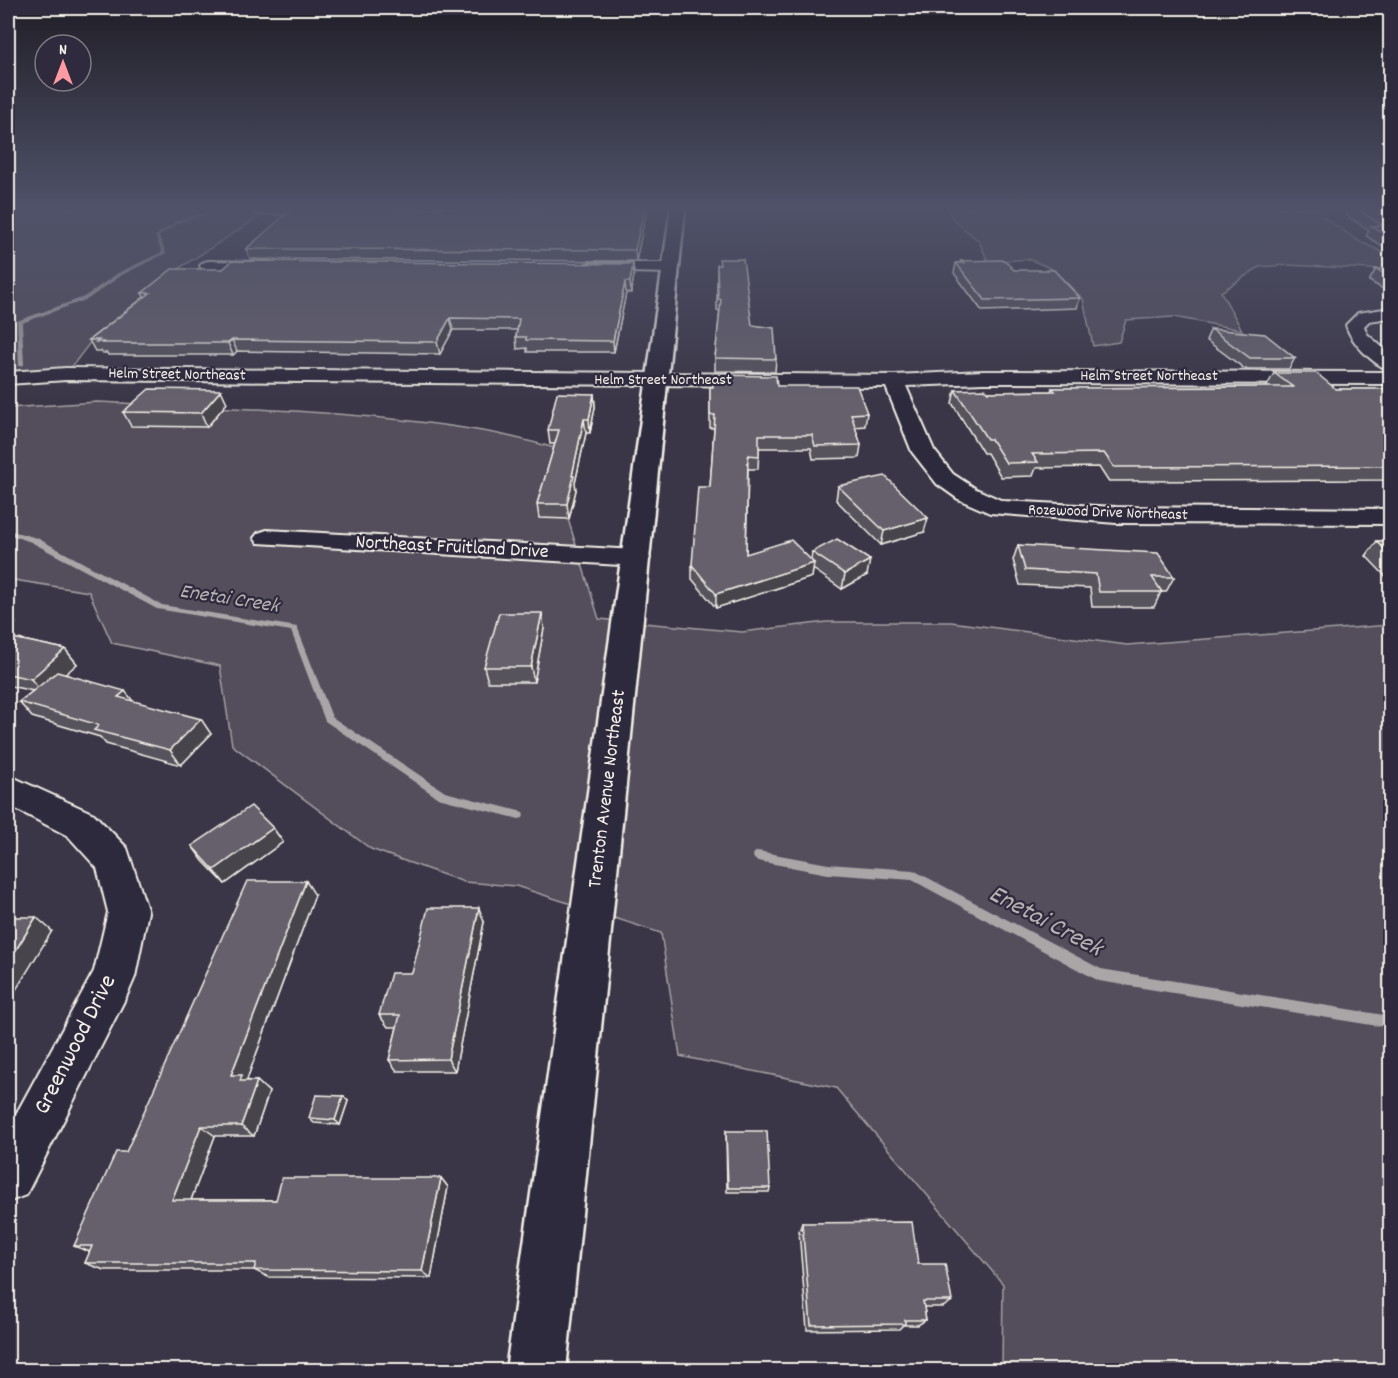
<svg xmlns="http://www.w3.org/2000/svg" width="1398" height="1378" viewBox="0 0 1398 1378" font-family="Dekko,sans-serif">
<rect width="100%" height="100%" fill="#3b3647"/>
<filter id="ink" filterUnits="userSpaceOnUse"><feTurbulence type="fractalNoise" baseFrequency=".0167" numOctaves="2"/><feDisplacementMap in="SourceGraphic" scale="12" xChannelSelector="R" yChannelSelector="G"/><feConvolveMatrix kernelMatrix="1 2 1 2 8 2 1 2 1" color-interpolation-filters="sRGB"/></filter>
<g filter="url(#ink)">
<g fill="#534e5c" stroke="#a4a0a2" stroke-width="1.5">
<path d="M8,208h265l-92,59 -89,73 -26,34 -58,2z"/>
<path d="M946,208h384l-8,8 37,25 31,15v14l-104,-5 -27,2 -38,25 21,38 -68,-13 -48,3 -7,22 -26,4 -10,-47 -31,-30 -23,-10 -41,3 -9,-21 -22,-18z"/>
<path d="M97,402c128,6 258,8 385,29 27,4 53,12 80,19l-4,37 41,132 143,13 85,-10h124l176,23 263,-20v745h-388l1,-86 -167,-196 -156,-32 -19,-123 -145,-47 -52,-4 -93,-33 -139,-104 -12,-79 -108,-23 -23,-51 -81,-13v-171z"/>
</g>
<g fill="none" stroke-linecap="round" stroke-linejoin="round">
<g fill="#aaa6a7" fill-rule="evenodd">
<path d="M223,208h7l-50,14 -21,14 7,17 -44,22 -34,24 -66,24 2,42 -5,1 -2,-45 67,-24 34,-24 44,-21 -7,-16 23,-16z"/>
<path d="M8,530l29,8 125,67 135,22 35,90 113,75 74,19 4,1 1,3 -1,3 -4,1 -81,-21 -113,-77 -34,-90 -134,-22 -126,-67 -23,-8z"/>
<path d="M758,851l70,13 85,6 188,99 289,47v12l-291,-47 -187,-101 -84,-6 -70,-13 -4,-2 -1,-3 1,-3z"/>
</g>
<defs>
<g id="street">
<path d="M208,261l62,1 8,5 -8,5 -68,-3 -2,-3 2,-3z"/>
<path d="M590,263h81l8,5 -8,5 -87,-2 -2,-3 2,-3z"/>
<path d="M1390,308v10l-21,3 -5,5 3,8 23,20v16c-16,-4 -40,-29 -44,-45l12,-12z"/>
<path d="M66,368l828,7 89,-4 407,1v12l-407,-1 -77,3 28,64 19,24 23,15 27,12 113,6 274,2v15l-274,-1 -126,-10 -32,-14 -21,-15 -25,-32 -26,-65 -820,-7 -58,4v-12z"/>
<path d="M267,530l370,20 9,2 4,6 -4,6 -9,2 -379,-23 -4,-5 4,-5z"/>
<path d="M8,775l86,39 33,34 21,64 -13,65 -6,14 -103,204 -18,7v-73l86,-158 14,-59 -11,-44 -29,-32 -60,-31z"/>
</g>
<path id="secondary" d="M671,208h14l-119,1162h-60z"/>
</defs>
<use href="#street" stroke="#f4f1e8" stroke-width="4"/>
<use href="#secondary" stroke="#f4f1e8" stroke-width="5"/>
<use href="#street" fill="#2f2a3d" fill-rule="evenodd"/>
<use href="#secondary" fill="#2f2a3d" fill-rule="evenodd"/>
</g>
<g fill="#57535d" stroke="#f4f1e8" stroke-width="1.5">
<path d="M254,208h393l-11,53 -386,-2 -4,-10 39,-34h-29z"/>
<path d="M1349,208h41v43l-24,-15 3,-6 -24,-15z"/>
<path d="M961,261l53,9 66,28 -3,10 -95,3 -28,-38 2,-10h5z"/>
<path d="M633,264l1,11 -3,18h-5l-12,59h-87v-4l-10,1 -1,-12 1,-7h-64l-13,24 -203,-3 -4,4h-125l-1,-2h-4l-2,-2h-6l-6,-11 55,-43 -2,-4 81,-24z"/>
<path d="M717,265l35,60 24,34 -1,13 -60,-1v-13l5,-47h-3z"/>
<path d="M1376,269h14v24l-21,-12z"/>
<path d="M1211,329l84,29 -6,11h-44l-39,-29z"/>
<path d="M1274,373l62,16h54v91l-282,1 -9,-14 -63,1 -3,8 -32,1 -14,-24h-4l-31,-50 3,-13 33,2 63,-1 1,-3 216,-1 -1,-1z"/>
<path d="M777,386l90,27 -2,13 -10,1 6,18 -2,13 -46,1 -2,-11h-52l-1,21h-10l-2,85 65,6 1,-8 55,23 -25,14 -29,-20 -1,8 -96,31 -24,-29v-14l18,-78 4,-59h-4v-41z"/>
<path d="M594,394l1,13 -5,26h-4l-11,50 1,7 -7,29 -30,-1 -2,-14 18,-60h-5l-2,-14z"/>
<path d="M227,403l-20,24 -76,-1 -8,-14z"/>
<path d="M838,486l86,46 -43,13 -45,-45z"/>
<path d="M1377,541h13v40l-24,-25z"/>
<path d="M1018,545l156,32 -8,15h-5l-7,15h-62l-2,-19 -70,-3 -7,-25z"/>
<path d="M544,628l-10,54h-46l-4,-15z"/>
<path d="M8,637l57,12 12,15 -12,10 67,27 79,33 -30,31 -75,-21 -6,-7 -68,-20 -13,-15 14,-11 -23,-5 -2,-2z"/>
<path d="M273,828l10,14 -58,42 -22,-23 -11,-15z"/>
<path d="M315,895l-68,184 1,2h9l12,11 -15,44h-39l-24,64h85l165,-22 7,9 -17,91 -163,-1 -14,-7h-150l-19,-7 5,-11 -16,-6 52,-94z"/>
<path d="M484,922l-29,149h-58l-8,-11 8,-33h-9l-9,-12 33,-42z"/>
<path d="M343,1096l5,5 -8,24 -26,-2 -5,-5z"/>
<path d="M726,1131l44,57 -1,4h-42z"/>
<path d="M802,1223l116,41 34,37 -9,6h-19l2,13 -8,5h-15l-4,4 -92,1 -8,-99z"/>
</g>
<g fill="#47444c" stroke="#f4f1e8" stroke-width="1.5">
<path d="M644,208h3l-11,53 -1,-11z"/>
<path d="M633,264l1,11 -3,18 -1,-11z"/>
<path d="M625,282l1,11 -12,59 -1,-11z"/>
<path d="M450,318l3,12 -13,24 -3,-12z"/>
<path d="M232,340l5,11 -4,4 -5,-12z"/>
<path d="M221,390l6,13 -20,24 -6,-14z"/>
<path d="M594,394l1,13 -5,26 -1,-14z"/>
<path d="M584,419l2,14 -11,50 1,7 -7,29 -2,-15 5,-28z"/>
<path d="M928,518l-4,14 -43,13 3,-14z"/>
<path d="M870,560l-3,15 -25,14 3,-15z"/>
<path d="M814,563l-2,14 -96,31v-14z"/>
<path d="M8,612l8,11 -8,8z"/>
<path d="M542,613l2,15 -10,54 -3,-15z"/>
<path d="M65,649l12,15 -34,30 -12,-15z"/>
<path d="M125,691l11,14 -18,-8z"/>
<path d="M201,719l10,15 -30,31 -11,-15z"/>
<path d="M273,828l10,14 -58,42 -11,-14z"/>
<path d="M306,881l9,14 -68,184 7,7 -2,6 -21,-17z"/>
<path d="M479,908l5,14 -29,149 -7,-12z"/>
<path d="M36,917l16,14 -41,67 -3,-2v-33z"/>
<path d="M257,1081l12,11 -15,44 -13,-10z"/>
<path d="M343,1096l5,5 -8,24 -5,-5z"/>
<path d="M201,1126l14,10 -27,72 -16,-8z"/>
<path d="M441,1178l7,9 -17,91 -9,-7z"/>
</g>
<g fill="#65616c" stroke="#f4f1e8" stroke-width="1.5">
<path d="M293,208h351l-9,42 -389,-1z"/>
<path d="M1355,208h35v29l-19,-11h12z"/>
<path d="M719,259h24l9,66 22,3 2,31 -61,-1 6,-59h-3l-1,-34h3z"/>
<path d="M1004,260l10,10h40l26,28 -95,2 -29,-37h8l-3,-2z"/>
<path d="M232,261l401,3 -3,18h-5l-12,59 -87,-1v-3h-10l3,-18 -69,-1 -13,24 -205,-2 -4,3h-126l1,-1h-7l3,-2h-10l61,-47h-8l30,-24h51z"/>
<path d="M1376,269h14v8z"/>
<path d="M1211,329l54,5 30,24h-45z"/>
<path d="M1274,373h42l20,16h54v77l-276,1 -10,-14 -72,1 6,8 -32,1 -15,-24h-4l-32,-49 30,-1 3,3 67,-1 -3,-3 241,-1z"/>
<path d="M714,375l62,1 1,10h80l10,27 -16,1 10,31 -46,1 -3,-11h-53v21l-11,-1 -2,99 45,-14 23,23 -98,31 -24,-29 6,-78h12l5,-72h-5v-28h3z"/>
<path d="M149,389l72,1 -20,23 -78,-1z"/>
<path d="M557,393l37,1 -5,25h-5l-12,57h2l-7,28h-30l22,-74h-11z"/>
<path d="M885,476l43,42 -44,13 -46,-45z"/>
<path d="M837,539l33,21 -25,14 -33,-22z"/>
<path d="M1377,541h13v14z"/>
<path d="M1018,545l140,8 16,24h-22l10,15h-63l-3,-18 -71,-4z"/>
<path d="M499,613h43l-11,54h-47z"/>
<path d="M8,637l57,12 -34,30 -23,-5z"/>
<path d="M57,672l68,19 -7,6 83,22 -31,31 -76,-20 5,-5 -80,-23z"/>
<path d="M251,806l22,22 -59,42 -22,-24z"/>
<path d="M247,881h59l-75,194h11l-2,6h17l-16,45h-40l-29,74h104l6,-22h159l-19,93 -168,-1 2,-7h-171l7,-17h-18l42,-94h10z"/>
<path d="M428,908h51l-31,151 -59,1 11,-45h-21l12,-42h21z"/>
<path d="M8,917h28l-28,46z"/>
<path d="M316,1095l27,1 -8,24 -26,-2z"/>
<path d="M726,1131h41l3,57h-42z"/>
<path d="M912,1222l6,42h27l7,37h-29l3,19h-21v4l-94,1 -9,-102z"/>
</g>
</g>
<linearGradient id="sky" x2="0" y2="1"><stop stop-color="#201e27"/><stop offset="0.52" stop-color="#4f5269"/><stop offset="1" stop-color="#4f5269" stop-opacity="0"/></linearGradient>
<rect width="1398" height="401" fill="url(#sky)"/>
<g text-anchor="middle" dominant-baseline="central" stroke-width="4.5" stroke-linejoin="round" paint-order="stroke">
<g font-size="16" fill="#f4f1e8" stroke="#2f2a3d">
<text transform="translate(177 375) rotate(1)">Helm Street Northeast</text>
<text x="1149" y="376">Helm Street Northeast</text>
<text x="663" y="380">Helm Street Northeast</text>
<text transform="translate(1108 513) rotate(2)">Rozewood Drive Northeast</text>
</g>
<g font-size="20" fill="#f4f1e8" stroke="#2f2a3d">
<text transform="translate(452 548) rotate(3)">Northeast Fruitland Drive</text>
<text transform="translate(608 789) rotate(-83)">Trenton Avenue Northeast</text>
</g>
<g font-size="21" font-style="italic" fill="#b6b2b2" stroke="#2f2a3d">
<text transform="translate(229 600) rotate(9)">Enetai Creek</text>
</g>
<g font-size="24" fill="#f4f1e8" stroke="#2f2a3d">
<text transform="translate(76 1045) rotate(-63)">Greenwood Drive</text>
</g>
<g font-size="26" font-style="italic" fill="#b6b2b2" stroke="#2f2a3d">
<text transform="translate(1045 922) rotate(28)">Enetai Creek</text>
</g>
</g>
<rect width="1398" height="1378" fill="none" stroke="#2f2a3d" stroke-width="30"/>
<rect x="15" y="15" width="1368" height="1348" fill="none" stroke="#f4f1e8" stroke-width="2" filter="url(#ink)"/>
<g transform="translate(63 63)"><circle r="28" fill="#2f2a3d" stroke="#7e7a81" stroke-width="1.5"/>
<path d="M0-4.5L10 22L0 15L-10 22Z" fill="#ff9aa2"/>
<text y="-9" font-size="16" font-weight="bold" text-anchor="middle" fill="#f4f1e8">N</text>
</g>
</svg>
